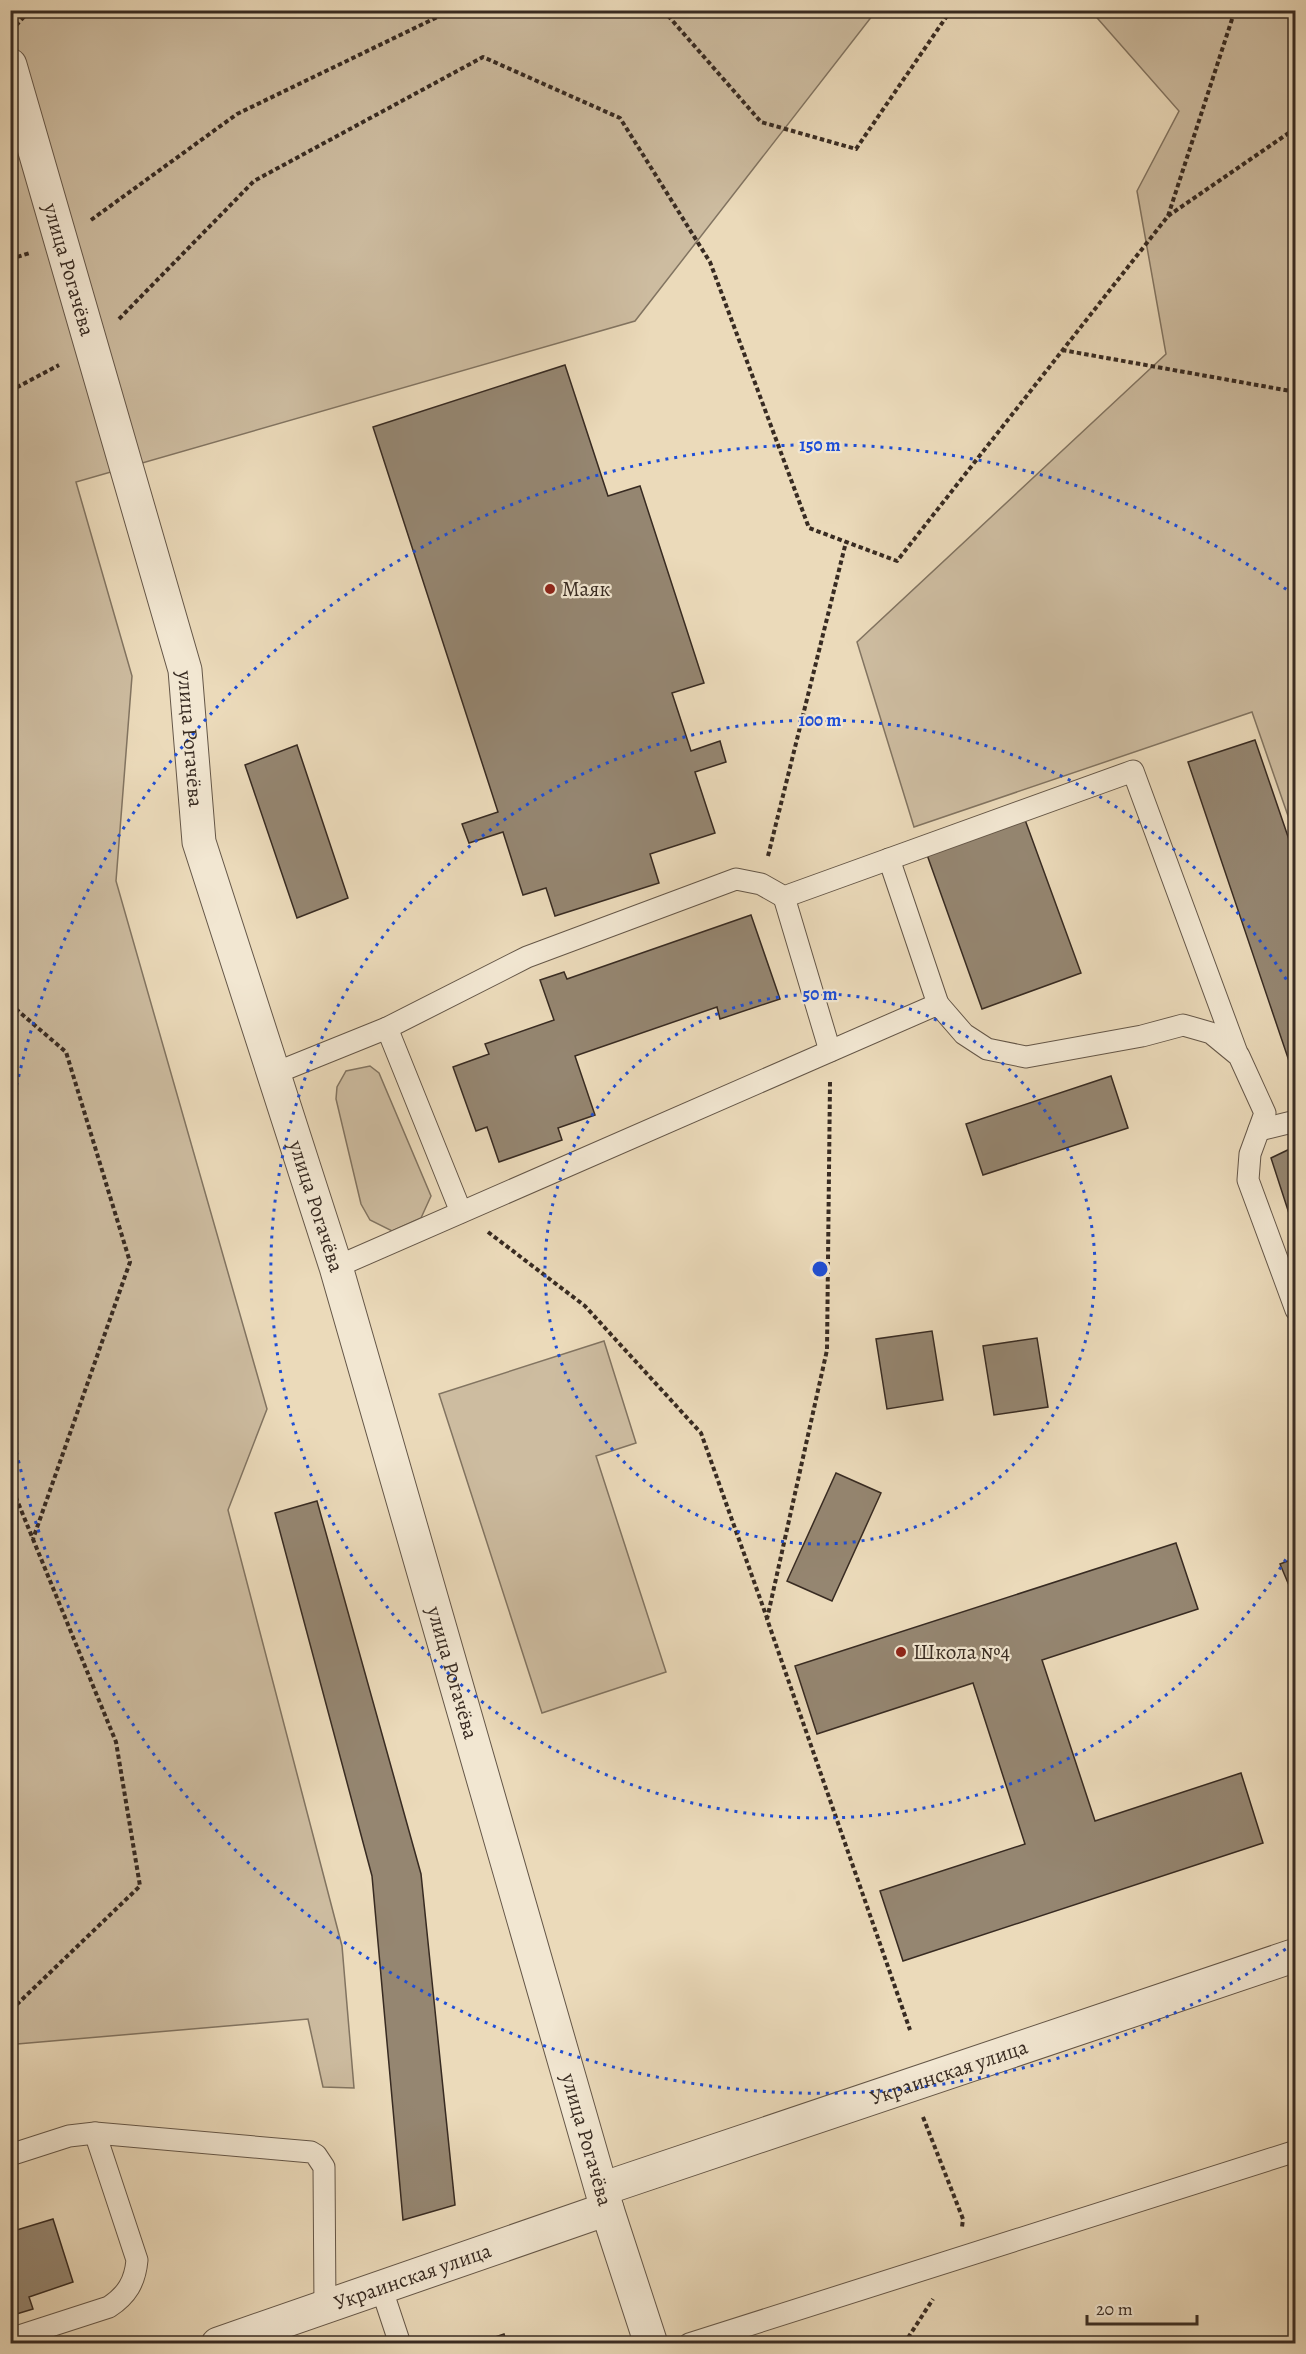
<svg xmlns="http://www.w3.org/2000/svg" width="1306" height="2354" font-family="Alegreya,serif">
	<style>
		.green { fill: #cdbca0; stroke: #827461; stroke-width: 1.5 }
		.building { fill: #958671; stroke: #382b22; stroke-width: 1.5 }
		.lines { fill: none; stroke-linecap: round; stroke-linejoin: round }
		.lane-casing { stroke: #655748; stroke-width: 23 }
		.street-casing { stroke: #655748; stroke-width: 35 }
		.path { stroke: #382b22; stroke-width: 4; stroke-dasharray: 4.5 3; stroke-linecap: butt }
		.lane { stroke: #f2e7d2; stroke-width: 21 }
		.street { stroke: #f2e7d2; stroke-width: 33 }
		.ring { fill: none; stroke: #1d4ed8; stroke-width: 3; stroke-dasharray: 3 6 }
		.poi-dot { fill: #8f2418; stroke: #f2e7d2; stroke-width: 2 }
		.labels { text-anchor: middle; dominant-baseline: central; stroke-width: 4.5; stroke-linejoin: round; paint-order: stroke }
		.street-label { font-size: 21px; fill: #382b22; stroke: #f2e7d2 }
		.poi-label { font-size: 21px; fill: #382b22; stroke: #f2e7d2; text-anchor: start }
		.centre { fill: #1d4ed8; stroke: #f2e7d2; stroke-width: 3 }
		.ring-label { font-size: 18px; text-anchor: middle; font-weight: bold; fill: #1d4ed8; stroke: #f2e7d2; stroke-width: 4.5; stroke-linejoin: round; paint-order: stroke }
	</style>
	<rect width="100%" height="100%" fill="#ebdaba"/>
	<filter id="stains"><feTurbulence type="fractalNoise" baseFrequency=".00333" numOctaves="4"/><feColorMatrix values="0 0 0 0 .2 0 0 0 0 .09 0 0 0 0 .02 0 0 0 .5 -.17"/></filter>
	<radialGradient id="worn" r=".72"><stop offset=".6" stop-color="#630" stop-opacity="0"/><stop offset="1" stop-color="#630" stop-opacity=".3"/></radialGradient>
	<g class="green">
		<path d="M10,11h866l-241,310 -559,161 56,194 -16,205 151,528 -39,101 114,436 12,142 -31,-1 -15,-68 -291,25 -6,3z"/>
		<path d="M1091,11h204v825l-43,-124 -338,115 -57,-185 309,-288 -29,-163 42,-80z"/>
		<path d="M370,1066l9,7 52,123 -10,22 -29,13 -22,-11 -9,-16 -25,-105 1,-12 9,-16z"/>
		<path d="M604,1341l32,102 -40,13 70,216 -124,41 -103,-319z"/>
	</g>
	<g class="building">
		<path d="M565,365l43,131 32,-10 64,197 -32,10 19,58 29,-10 6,21 -31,10 20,61 -65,21 9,29 -104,33 -9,-28 -23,7 -20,-63 -34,11 -7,-19 36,-12 -125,-385z"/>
		<path d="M1255,740l41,120v206l-5,1 -103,-305z"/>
		<path d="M297,745l51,153 -51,20 -52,-153z"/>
		<path d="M1024,817l57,156 -99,36 -56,-157z"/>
		<path d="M751,915l29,84 -60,20 -3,-12 -142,49 20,59 -37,13 4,12 -63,22 -12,-35 -11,4 -23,-64 36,-13 -4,-10 69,-24 -14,-40 24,-8 3,7z"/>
		<path d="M1111,1076l17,52 -145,47 -17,-51z"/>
		<path d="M1296,1146v89l-25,-77z"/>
		<path d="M932,1331l11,69 -56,9 -11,-70z"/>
		<path d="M1037,1338l11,69 -54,8 -11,-69z"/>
		<path d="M836,1473l45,20 -49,108 -45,-20z"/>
		<path d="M317,1501l104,373 34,331 -52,15 -31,-344 -97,-363z"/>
		<path d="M1176,1543l22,66 -156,51 53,161 146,-48 22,70 -360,118 -23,-70 145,-47 -52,-161 -156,51 -22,-68z"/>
		<path d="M1296,1558v44l-16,-38z"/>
		<path d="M53,2219l20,63 -44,15 4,12 -23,7v-84z"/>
		<path d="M504,2334l3,10h-32z"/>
	</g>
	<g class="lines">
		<defs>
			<g id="lane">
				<path d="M889,859l49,145"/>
				<path d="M784,897l46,154"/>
				<path d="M387,1028l74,184"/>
				<path d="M273,1074l114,-46 140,-71 209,-78 25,5 23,13 349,-126 104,282"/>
				<path d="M1259,1130l37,-9"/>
				<path d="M336,1267l602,-263 26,30 23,15 39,8 116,-21 41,-11 28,8 28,23 26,57 -15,41 -2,26 48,130"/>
				<path d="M10,2155l59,-19 26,-3 216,19 5,3 8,12 1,140"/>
				<path d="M381,2287l19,57"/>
				<path d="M10,2339l99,-32c18,-12 26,-25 28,-47l-42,-127"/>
				<path d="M689,2344l607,-193"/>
			</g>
			<g id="street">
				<path id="s1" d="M10,65l175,605 14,172 137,425 271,942 44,135"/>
				<path id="s2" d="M602,2189l694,-234"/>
				<path id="s3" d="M218,2344l389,-135"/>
			</g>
		</defs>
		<use href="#lane" class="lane-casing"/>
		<use href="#street" class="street-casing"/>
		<g class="path">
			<path d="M663,10l98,112 95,27 95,-139"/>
			<path d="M11,31l19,-21"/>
			<path d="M1168,216l128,-88"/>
			<path d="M91,220l146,-106 215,-104"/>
			<path d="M10,259l20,-6"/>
			<path d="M119,319l135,-138 229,-124 137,61 90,144 99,266 88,33 271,-345 67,-206"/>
			<path d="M1062,350l234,42"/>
			<path d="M10,391l49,-26"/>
			<path d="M768,856l78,-314"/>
			<path d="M10,1004l56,48 64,210 -97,277"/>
			<path d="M830,1082l-3,268 -60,269 143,411"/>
			<path d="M488,1232l97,74 116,127 66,185"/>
			<path d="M10,1483l106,259 24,144 -130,125"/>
			<path d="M923,2117l40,102 -1,8"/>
			<path d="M904,2344l29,-45"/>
		</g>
		<use href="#lane" class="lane"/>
		<use href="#street" class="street"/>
	</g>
	<g class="ring">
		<circle cx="820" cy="1269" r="275"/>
		<path d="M1295 1544A549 549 0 1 1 1295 994"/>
		<path d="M1293 1944A824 824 0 0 1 11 1426M11 1112A824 824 0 0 1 1293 594"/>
	</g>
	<g class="poi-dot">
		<circle cx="550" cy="589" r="6"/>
		<circle cx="901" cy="1652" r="6"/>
	</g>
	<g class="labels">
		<g class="street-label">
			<text stroke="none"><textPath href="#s1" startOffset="213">улица Рогачёва</textPath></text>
			<text stroke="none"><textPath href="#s1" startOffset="699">улица Рогачёва</textPath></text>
			<text stroke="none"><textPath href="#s1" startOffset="1185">улица Рогачёва</textPath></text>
			<text stroke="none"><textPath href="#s1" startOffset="1671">улица Рогачёва</textPath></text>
			<text stroke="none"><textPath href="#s2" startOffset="366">Украинская улица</textPath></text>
			<text stroke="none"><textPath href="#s1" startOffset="2157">улица Рогачёва</textPath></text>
			<text stroke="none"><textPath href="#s3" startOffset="206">Украинская улица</textPath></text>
		</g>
		<g class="poi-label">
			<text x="562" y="589">Маяк</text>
			<text x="913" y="1652">Школа №4</text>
		</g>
	</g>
	<circle cx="820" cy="1269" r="9" class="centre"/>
	<g class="ring-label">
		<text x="820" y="451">150 m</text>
		<text x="820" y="726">100 m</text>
		<text x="820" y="1000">50 m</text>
	</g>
	<rect width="1306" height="2354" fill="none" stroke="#ebdaba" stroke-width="36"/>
	<rect x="12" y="12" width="1282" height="2330" fill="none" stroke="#382b22" stroke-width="3"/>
	<rect x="18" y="18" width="1270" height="2318" fill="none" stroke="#382b22" stroke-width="1.5"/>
	<path d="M1087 2315v9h110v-9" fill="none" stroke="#382b22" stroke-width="3"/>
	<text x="1096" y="2315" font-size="18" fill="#382b22" stroke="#f2e7d2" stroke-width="4.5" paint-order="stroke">20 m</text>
	<rect width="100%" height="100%" filter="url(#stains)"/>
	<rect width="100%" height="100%" fill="url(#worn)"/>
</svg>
